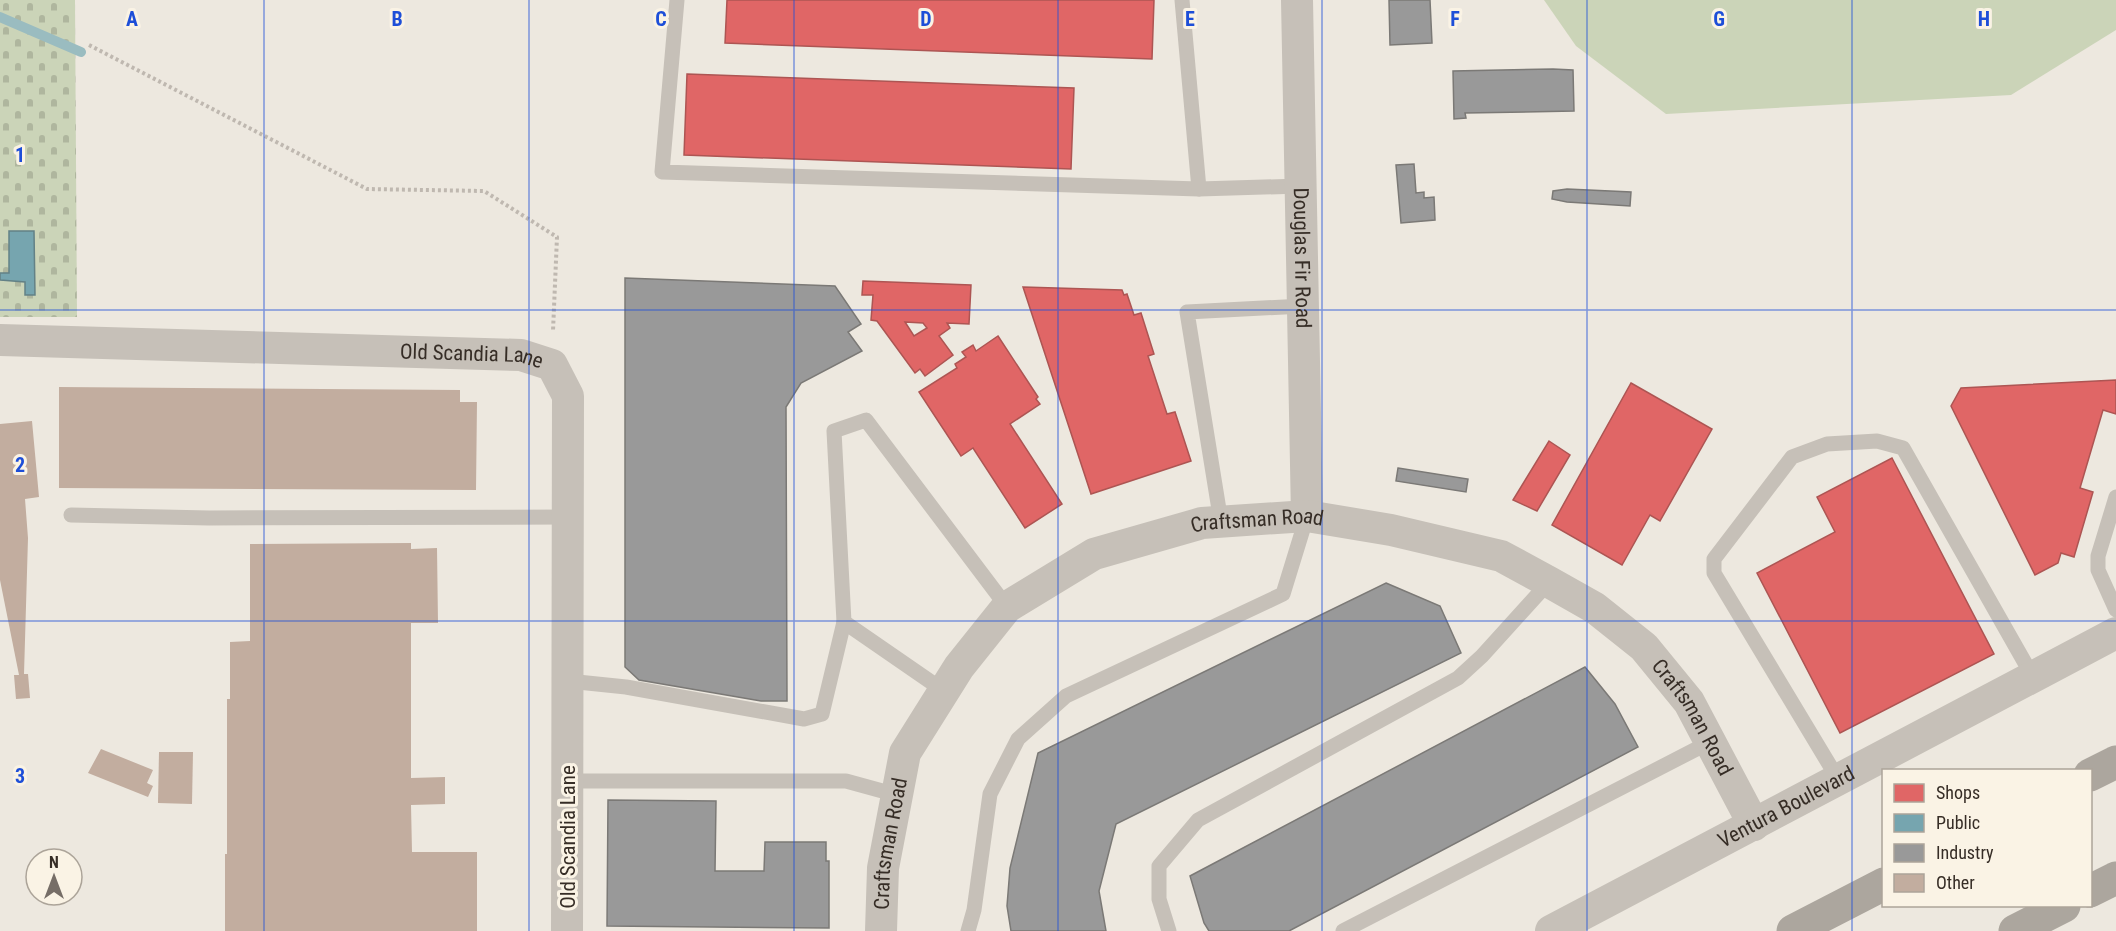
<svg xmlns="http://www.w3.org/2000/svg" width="2116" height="931" font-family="'Roboto Condensed',sans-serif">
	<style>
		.green { fill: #cbd4b8 }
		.cemetery { fill: url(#cemetery-stones) }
		.shops { fill: #e06666; stroke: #ad5553; stroke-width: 1.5; fill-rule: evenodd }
		.public { fill: #76a5af; stroke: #638186; stroke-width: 1.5 }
		.industry { fill: #999; stroke: #7b7976; stroke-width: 1.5 }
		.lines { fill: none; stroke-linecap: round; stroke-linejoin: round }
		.stream { stroke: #9abcc0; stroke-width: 10 }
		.building { fill: #c2ad9f }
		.path { stroke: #bfb8b0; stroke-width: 4; stroke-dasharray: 3 3; stroke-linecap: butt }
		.service { stroke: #c6c0b8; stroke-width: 15 }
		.minor { stroke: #c6c0b8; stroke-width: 32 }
		.motorway { stroke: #aca69e; stroke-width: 33 }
		.grid { fill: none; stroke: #1d4ed8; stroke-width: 1.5; stroke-opacity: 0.55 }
		.labels { text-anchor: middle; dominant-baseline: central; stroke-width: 6; stroke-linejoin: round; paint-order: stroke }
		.street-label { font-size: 21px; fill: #362d26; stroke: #faf3e5 }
		.grid-label { font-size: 20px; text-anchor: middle; font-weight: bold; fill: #1d4ed8; stroke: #faf3e5; stroke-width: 6; stroke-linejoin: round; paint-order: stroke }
	</style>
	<defs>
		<pattern id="cemetery-stones" width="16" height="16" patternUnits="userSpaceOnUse" patternTransform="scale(1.5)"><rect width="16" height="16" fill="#cbd4b8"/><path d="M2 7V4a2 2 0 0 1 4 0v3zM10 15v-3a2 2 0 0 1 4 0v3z" fill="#afb69e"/></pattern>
	</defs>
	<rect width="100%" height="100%" fill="#ede8df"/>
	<path class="green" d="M1544,0h572v30l-105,65 -345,19 -90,-68z"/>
	<path class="cemetery" d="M0,0h75l2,317h-77z"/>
	<g class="shops">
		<path d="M727,0h427l-2,59 -427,-16z"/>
		<path d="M687,74l387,14 -3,81 -387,-14z"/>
		<path d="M863,281l108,4 -2,39 -22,-1 3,5 -11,8 14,19 -28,21 -5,-7 -5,4 -38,-52 -6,-1 2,-25h-11zM905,322l18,1 4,5 -13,8z"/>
		<path d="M1023,287l99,3 2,5 3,-1 7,21 7,-2 13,41 -6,2 19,58 8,-2 16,49 -100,33z"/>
		<path d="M998,336l40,61 -2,2 4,5 -30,20 52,80 -37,24 -52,-80 -12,8 -42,-64 38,-24 -2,-4 11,-7 -4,-5 11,-7 3,6z"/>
		<path d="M2116,380v34l-13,-4 -23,78 13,4 -19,65 -13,-4 -3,10 -23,12 -84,-169 10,-18z"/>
		<path d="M1631,383l81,46 -52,92 -10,-6 -28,50 -70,-40z"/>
		<path d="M1549,441l21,14 -33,56 -24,-11z"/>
		<path d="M1892,458l102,196 -154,79 -83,-160 78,-41 -18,-35z"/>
	</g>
	<path class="public" d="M9,231h25l1,64h-10v-13l-25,-2v-7h9z"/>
	<g class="industry">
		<path d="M1389,0h41l2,43 -42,2z"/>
		<path d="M1553,69l20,1 1,41 -109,2 1,5 -12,1 -1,-48z"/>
		<path d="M1414,164l2,29 8,-1v6l10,-1 1,23 -34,3 -5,-58z"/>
		<path d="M1567,189l64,3 -1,14 -63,-4 -15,-3 1,-8z"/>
		<path d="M625,278l210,8 26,38 -13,8 14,19 -61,32 -15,24 1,294h-26l-122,-21 -14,-13z"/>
		<path d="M1398,468l70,11 -2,13 -70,-11z"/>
		<path d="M1386,583l54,23 21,47 -345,171 -17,67 7,40h-95l-4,-25 3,-38 28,-115z"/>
		<path d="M1585,667l30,37 23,43 -349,184h-80l-5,-8 -14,-47z"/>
		<path d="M608,800l108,1 -1,70h49l1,-29h61v19h3v67l-222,-2z"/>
	</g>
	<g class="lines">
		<path class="stream" d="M0,17l81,35"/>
	</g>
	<g class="building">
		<path d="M59,387l401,3v12h17l-1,88 -417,-2z"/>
		<path d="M32,421l7,76 -14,2 3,39 -4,136h4l2,24 -14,1 -2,-24h5l-19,-95v-156z"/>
		<path d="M411,543v6l26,-1 1,75h-27v155l34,-1v27l-34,1 1,47h65v79h-252v-77h2v-155h3v-57l20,-1v-97z"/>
		<path d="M101,749l52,21 -6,13 6,3 -5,11 -60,-24z"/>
		<path d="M159,752h34l-1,52 -34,-1z"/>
	</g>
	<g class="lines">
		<path class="path" d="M89,45l278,144 117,2 73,46 -4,94"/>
		<g class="service">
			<path d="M677,0l-15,172 537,17 101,-3"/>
			<path d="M1182,0l17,189"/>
			<path d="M2116,497l-18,59v14l18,40"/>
			<path d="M71,515l138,3 359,-1"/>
			<path d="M1221,522l-34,-210 116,-6"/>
			<path d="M568,681l58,6 178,32 18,-5 22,-92"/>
			<path d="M944,691l-100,-69 -10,-191 32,-11 141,187"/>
			<path d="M1838,779l-124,-206v-14l78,-102 35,-13 50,-3 26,7 130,229"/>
			<path d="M568,781h278l51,14"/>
			<path d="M968,931l6,-21 16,-116 28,-55 48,-43 217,-102 24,-78"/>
			<path d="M1169,931l-10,-32v-33l39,-46 260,-142 24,-22 67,-74"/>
			<path d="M1343,931l367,-189"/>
		</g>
		<g class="minor">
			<path id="s1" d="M1297,0l10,516"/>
			<path id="s2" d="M0,340l521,15 31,10 16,31 -1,535"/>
			<path id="s3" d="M881,931l2,-63 22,-115 54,-86 48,-60 87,-53 108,-31 105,-7 84,14 110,26 48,26 46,26 49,39 45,55 65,123"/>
			<path id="s4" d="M1551,931l565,-298"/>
		</g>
		<g class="motorway">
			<path d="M2090,775l26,-13"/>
			<path d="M2090,891l26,-13"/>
			<path d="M1793,931l91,-47"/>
			<path d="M2015,931l49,-25"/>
		</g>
	</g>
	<path class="grid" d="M264,0v931M529,0v931M794,0v931M1058,0v931M1322,0v931M1587,0v931M1852,0v931M0,310h2116M0,621h2116"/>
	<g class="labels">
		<g class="street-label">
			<text stroke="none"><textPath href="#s1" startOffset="258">Douglas Fir Road</textPath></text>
			<text stroke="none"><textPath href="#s2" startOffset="472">Old Scandia Lane</textPath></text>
			<text stroke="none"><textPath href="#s3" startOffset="628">Craftsman Road</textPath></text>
			<text stroke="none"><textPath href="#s3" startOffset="1132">Craftsman Road</textPath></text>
			<text stroke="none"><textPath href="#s4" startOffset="266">Ventura Boulevard</textPath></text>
			<text transform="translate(568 837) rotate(-90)">Old Scandia Lane</text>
			<text stroke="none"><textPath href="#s3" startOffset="88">Craftsman Road</textPath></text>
		</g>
	</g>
	<g class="grid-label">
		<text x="132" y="26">A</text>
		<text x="397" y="26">B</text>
		<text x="661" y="26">C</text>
		<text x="926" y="26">D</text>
		<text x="1190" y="26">E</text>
		<text x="1455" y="26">F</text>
		<text x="1719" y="26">G</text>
		<text x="1984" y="26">H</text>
		<text x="20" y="162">1</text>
		<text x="20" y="472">2</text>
		<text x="20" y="783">3</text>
	</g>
	<rect x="1882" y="769" width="210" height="138" fill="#faf3e5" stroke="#aca499" stroke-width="1.5"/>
	<rect x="1894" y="784" width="30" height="18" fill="#e06666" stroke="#aca499" stroke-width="1.5"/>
	<text x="1936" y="799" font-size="18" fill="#362d26">Shops</text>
	<rect x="1894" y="814" width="30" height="18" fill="#76a5af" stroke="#aca499" stroke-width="1.5"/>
	<text x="1936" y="829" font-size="18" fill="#362d26">Public</text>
	<rect x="1894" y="844" width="30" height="18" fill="#999999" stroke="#aca499" stroke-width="1.5"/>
	<text x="1936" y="859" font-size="18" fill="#362d26">Industry</text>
	<rect x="1894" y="874" width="30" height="18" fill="#c2ad9f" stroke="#aca499" stroke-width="1.5"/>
	<text x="1936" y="889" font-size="18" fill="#362d26">Other</text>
	<g transform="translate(54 877)"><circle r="28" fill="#faf3e5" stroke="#aca499" stroke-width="1.5"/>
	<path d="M0-4.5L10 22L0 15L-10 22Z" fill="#766e67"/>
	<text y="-9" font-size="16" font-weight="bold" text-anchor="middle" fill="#362d26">N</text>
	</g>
</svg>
